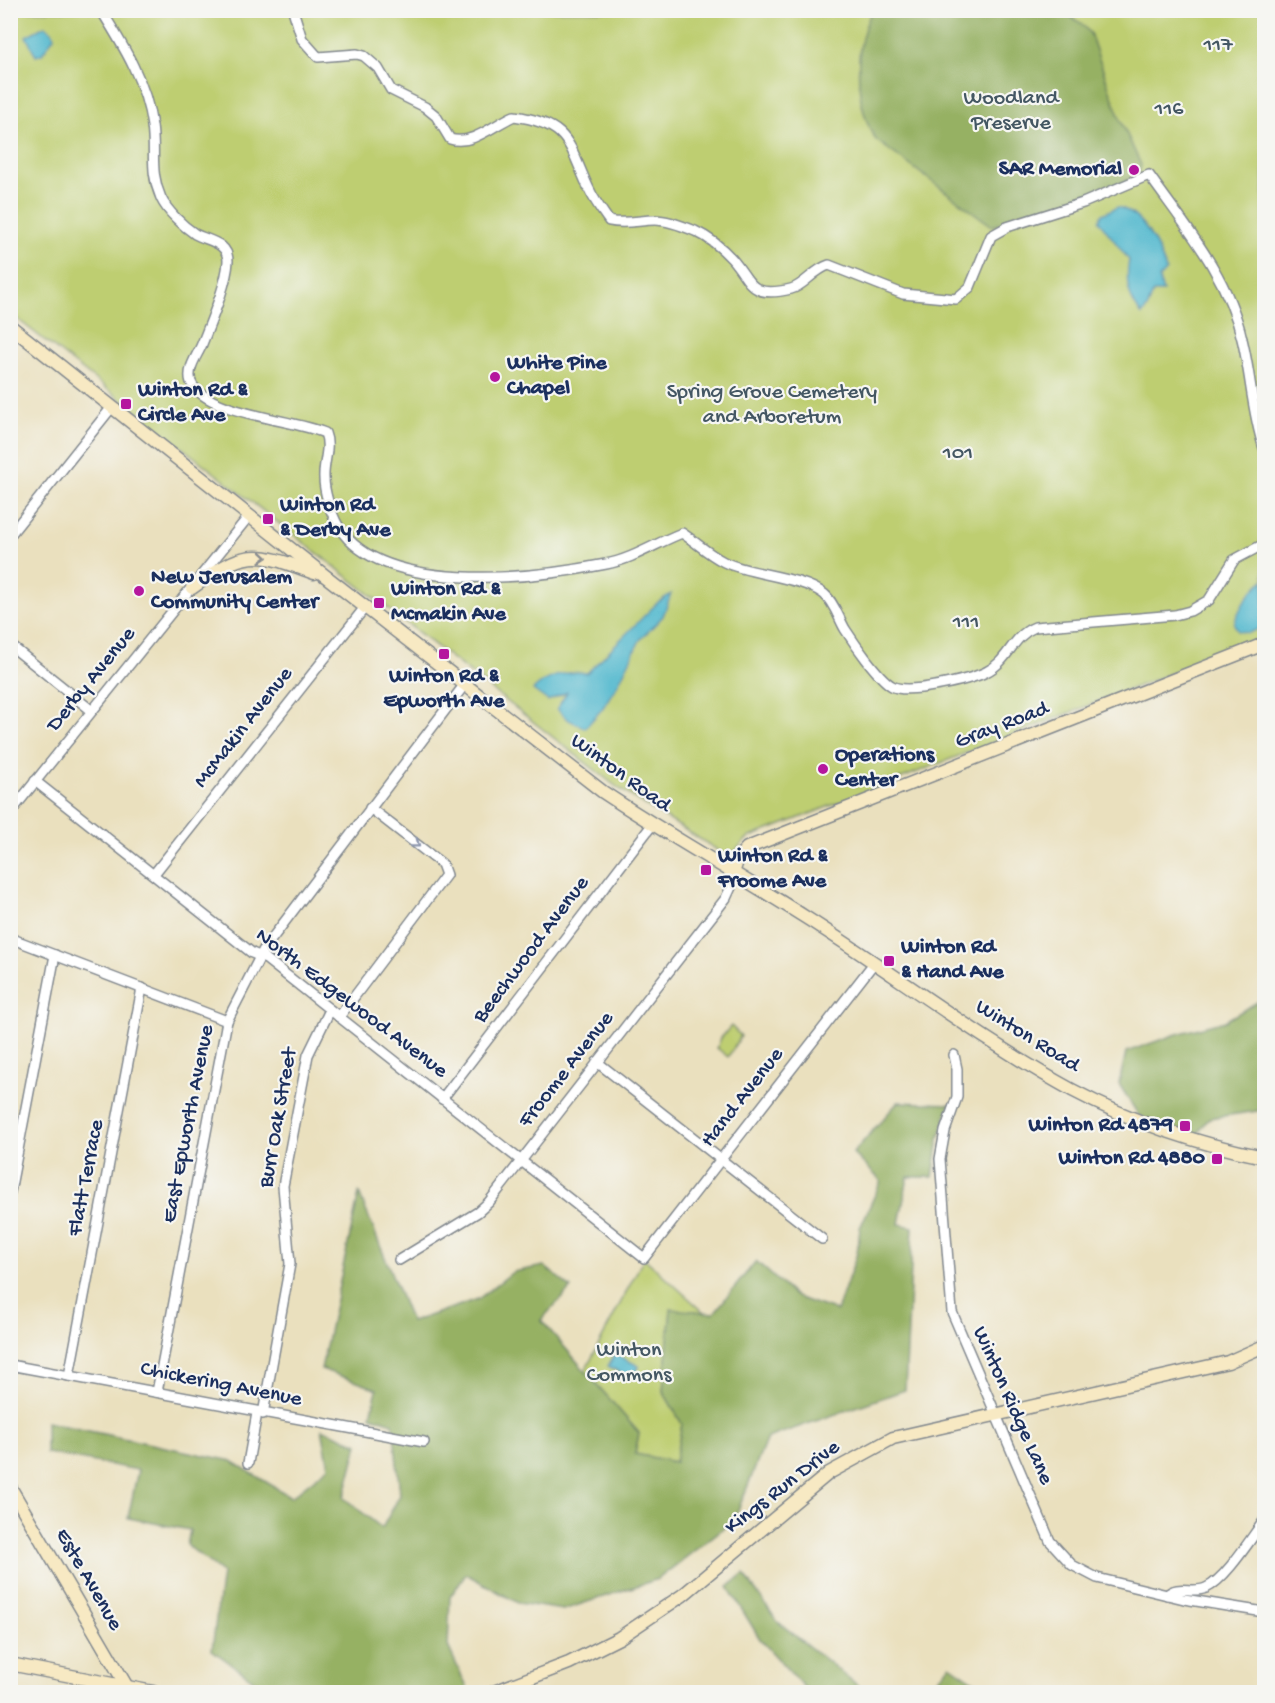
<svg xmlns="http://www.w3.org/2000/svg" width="1275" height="1703" font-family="'Gochi Hand',sans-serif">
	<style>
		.green { fill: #bece71; stroke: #6c7e68; stroke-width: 1.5 }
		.forest { fill: #96b163; stroke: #587060; stroke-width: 1.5 }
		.water { fill: #4fb7cd; stroke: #357396; stroke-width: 1.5 }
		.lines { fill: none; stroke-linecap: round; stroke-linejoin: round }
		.street-casing { stroke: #82888e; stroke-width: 12 }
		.secondary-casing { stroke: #82888e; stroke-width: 15 }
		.street { stroke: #fff; stroke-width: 9 }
		.secondary { stroke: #f7e9c3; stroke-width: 12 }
		.oneway { stroke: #898c90 }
		.oneway2 { stroke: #8d97ae }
		.poi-dot { fill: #b5179e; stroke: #f6f6f2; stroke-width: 2 }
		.labels { text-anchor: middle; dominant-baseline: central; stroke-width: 4.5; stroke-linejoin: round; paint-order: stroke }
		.park-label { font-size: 22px; fill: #445763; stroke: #f6f6f2 }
		.poi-label { font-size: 22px; font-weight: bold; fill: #1b2f5e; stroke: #f6f6f2; text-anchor: start }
		.street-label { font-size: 22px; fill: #1b2f5e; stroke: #f6f6f2 }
	</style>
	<rect width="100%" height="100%" fill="#f6f6f2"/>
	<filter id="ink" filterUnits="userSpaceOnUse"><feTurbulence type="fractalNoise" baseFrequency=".0167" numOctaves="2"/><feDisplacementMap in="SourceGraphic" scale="12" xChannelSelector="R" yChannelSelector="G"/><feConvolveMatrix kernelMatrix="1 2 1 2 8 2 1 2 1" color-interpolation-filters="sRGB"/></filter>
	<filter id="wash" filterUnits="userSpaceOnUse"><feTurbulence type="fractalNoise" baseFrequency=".008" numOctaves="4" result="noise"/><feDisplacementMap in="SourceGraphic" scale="24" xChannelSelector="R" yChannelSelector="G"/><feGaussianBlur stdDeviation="1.35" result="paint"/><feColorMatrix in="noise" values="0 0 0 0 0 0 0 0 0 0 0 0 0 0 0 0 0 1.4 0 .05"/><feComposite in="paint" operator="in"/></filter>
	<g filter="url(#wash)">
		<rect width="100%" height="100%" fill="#eae0be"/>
		<g class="green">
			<path d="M10,11h1254v626l-516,201 -16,16 -10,-1 -104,-65 -607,-474z"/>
			<path d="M731,1026l10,10 -13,21 -11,-9 4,-10z"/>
			<path d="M644,1258l60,54 -33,-2 -8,81 19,33 -7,38 -40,-8 4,-21 -54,-62z"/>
		</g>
		<g class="forest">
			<path d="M872,11h188l21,12 9,10 30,86 21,46 -2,10 -80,33 -67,18 -116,-86c-22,-36 -23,-93 -4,-129z"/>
			<path d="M1264,998v112l-55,8 -16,22 -51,-19 -23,-37 7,-32 51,-18 48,-13z"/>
			<path d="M898,1102l52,2 -11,35 -6,38h-25l-9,47 14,3 -8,163 -138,48 -33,82 -76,59 -95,31 -45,-7 -52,-29 -16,23 -2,49 21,46h-199l-58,-42 10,-77 -35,-28 3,-15 -62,-12 10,-48 -92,-17v-31l186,39 59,36 38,-30 -7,-38 36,15 -14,54 38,30 18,-33 -7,-72 -22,-7 6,-27 -56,-20 38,-176 52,129 67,-23 35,-27 31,-6 27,22 -30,32 98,113 -4,21 40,8 7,-38 -19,-33 8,-82 43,4 42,-52 40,36 41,14 20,-58 3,-25 21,-47 -28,-28z"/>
			<path d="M744,1574l33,47 89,71h-58l-48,-53 -32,-52z"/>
			<path d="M950,1665l40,27h-63z"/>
		</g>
		<g class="water">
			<path d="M45,26l7,5 2,6 -12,17 -6,2 -10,-20z"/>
			<path d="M1117,207c25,5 42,40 49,63l-7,8 4,14h-10l-5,15 -6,8c-14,-17 -17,-33 -13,-55l-30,-39 3,-7z"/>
			<path d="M1264,580v47l-16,6 -10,-2 -4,-7c6,-18 15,-32 30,-44z"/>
			<path d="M671,594l-8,22 -23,24 -22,44 -16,25 -17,19 -18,-9 -10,-10 10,-17 -19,9 -15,-11c14,-14 35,-20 54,-17l71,-71z"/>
			<path d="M615,1354l24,12 -7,13 -24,-13z"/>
		</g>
	</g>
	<g filter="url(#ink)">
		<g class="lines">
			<defs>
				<g id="street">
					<path d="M101,10c23,37 45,72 51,116 4,28 -3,44 9,72 6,13 22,28 34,36 13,7 33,8 33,27 -1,23 -17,60 -26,83 -3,8 -9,16 -11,24 -2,7 -2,12 2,18 23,29 99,33 132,47 6,15 -2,29 -1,45 0,13 6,32 12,44 40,76 200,56 270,42 27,-5 50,-21 76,-31 14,9 26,21 42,29 27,13 76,14 100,32 10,8 15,25 21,35 9,14 33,49 47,57 15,9 77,-6 94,-14 23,-11 26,-36 49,-45l140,-12 15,-4 19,-11 25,-40 30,-16"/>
					<path d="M293,10l9,29 16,18 39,-3 7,2 14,12 13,22 34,17 11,9 14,23c22,7 45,-15 64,-23 57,8 54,28 75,73 5,11 13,22 20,32 16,4 30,-1 46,-1 13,0 28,6 40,11 13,6 27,17 37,28 20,23 17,40 59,30 13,-3 22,-19 38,-24l74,29 53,5 14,-12 21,-51 16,-9 76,-24 66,-28c37,52 79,101 93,164 9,36 10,74 22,109"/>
					<path d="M10,535l102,-128"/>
					<path d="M10,645l81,65"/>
					<path d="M35,781l217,172 14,6 378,299 230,-295"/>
					<path d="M10,813l239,-297"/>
					<path d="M154,874l212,-268"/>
					<path d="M10,938l217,83"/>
					<path d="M339,1017l107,-142 -4,-11 -72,-56"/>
					<path d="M954,1055l3,14v28l-12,34 -5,28 12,153 98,229 22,24 25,13 87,21 80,13"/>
					<path d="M597,1062l225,177"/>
					<path d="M442,1099l210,-274"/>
					<path d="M10,1192l45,-237"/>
					<path d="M399,1260l79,-48 11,-10 237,-304 6,-13 1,-12"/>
					<path d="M10,1365l414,77"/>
					<path d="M69,1376l73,-388"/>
					<path d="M157,1392l70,-371 37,-72 201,-265"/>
					<path d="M263,1414l27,-150 -7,-78 25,-131 22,-45"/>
					<path d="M248,1463l9,-50"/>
					<path d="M1167,1595c11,-11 25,-1 39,-7 20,-9 45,-50 58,-67"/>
				</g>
				<g id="secondary">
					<path d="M10,326l305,242 288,224c66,44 135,82 202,125 89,56 174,122 267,173 60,32 126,54 192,67"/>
					<path d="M192,588c53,-39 62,-38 122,-15"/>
					<path d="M733,873l5,-15 9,-10 517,-204"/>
					<path d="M10,1487l120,205"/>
					<path d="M10,1664l143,28"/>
					<path d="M494,1692l75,-29 50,-25 64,-43 146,-122 64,-35 335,-76 36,-16"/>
				</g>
			</defs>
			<use href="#street" class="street-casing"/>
			<use href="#secondary" class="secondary-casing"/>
			<use href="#street" class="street"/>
			<use href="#secondary" class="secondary"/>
		</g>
		<defs><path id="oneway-chevron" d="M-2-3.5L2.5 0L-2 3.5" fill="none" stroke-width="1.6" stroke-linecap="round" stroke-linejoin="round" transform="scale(1.5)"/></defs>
		<use class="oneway" href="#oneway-chevron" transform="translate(263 557) rotate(5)"/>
		<use class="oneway2" href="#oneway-chevron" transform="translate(416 844) rotate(37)"/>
	</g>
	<g class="poi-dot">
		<circle cx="1134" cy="170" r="6"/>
		<circle cx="495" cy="377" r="6"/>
		<rect x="120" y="398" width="12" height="12" rx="3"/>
		<rect x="262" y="513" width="12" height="12" rx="3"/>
		<circle cx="139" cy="591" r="6"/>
		<rect x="373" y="597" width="12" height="12" rx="3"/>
		<rect x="438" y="648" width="12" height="12" rx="3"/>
		<circle cx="823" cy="769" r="6"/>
		<rect x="700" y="864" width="12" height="12" rx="3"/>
		<rect x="883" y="955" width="12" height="12" rx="3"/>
		<rect x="1179" y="1120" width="12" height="12" rx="3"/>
		<rect x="1211" y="1153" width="12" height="12" rx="3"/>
	</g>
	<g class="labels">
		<g class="park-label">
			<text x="1218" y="46">117</text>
			<text x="1011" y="99">Woodland<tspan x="1011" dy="25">Preserve</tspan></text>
			<text x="1169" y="110">116</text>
			<text x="772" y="393">Spring Grove Cemetery<tspan x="772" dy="25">and Arboretum</tspan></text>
			<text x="958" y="454">101</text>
			<text x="966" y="623">111</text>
			<text x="629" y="1351">Winton<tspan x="629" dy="25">Commons</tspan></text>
		</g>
		<g class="poi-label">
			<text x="1122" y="170" text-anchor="end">SAR Memorial</text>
			<text x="507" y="364">White Pine<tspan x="507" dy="25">Chapel</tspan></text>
			<text x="138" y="391">Winton Rd &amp;<tspan x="138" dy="25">Circle Ave</tspan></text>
			<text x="280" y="506">Winton Rd<tspan x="280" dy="25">&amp; Derby Ave</tspan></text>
			<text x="151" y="578">New Jerusalem<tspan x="151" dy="25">Community Center</tspan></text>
			<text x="391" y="590">Winton Rd &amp;<tspan x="391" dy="25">Mcmakin Ave</tspan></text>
			<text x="444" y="677" text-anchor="middle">Winton Rd &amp;<tspan x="444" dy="25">Epworth Ave</tspan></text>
			<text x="835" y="756">Operations<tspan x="835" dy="25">Center</tspan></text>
			<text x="718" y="857">Winton Rd &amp;<tspan x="718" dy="25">Froome Ave</tspan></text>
			<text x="901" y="948">Winton Rd<tspan x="901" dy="25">&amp; Hand Ave</tspan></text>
			<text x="1173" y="1126" text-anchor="end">Winton Rd 4879</text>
			<text x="1205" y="1159" text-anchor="end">Winton Rd 4880</text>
		</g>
		<g class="street-label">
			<text transform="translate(92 680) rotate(-51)">Derby Avenue</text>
			<text transform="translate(1002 726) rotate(-21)">Gray Road</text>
			<text transform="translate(244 728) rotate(-52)">McMakin Avenue</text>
			<text transform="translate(620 774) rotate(36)">Winton Road</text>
			<text transform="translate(532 950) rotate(-53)">Beechwood Avenue</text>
			<text transform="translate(351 1004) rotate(37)">North Edgewood Avenue</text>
			<text transform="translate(1027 1037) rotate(32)">Winton Road</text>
			<text transform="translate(567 1070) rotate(-52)">Froome Avenue</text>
			<text transform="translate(743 1098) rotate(-52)">Hand Avenue</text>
			<text transform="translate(279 1118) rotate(-80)">Burr Oak Street</text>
			<text transform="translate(189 1124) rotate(-79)">East Epworth Avenue</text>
			<text transform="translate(87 1178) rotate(-79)">Flatt Terrace</text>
			<text transform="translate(221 1385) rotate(11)">Chickering Avenue</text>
			<text transform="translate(1012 1406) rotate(66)">Winton Ridge Lane</text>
			<text transform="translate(783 1488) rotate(-38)">Kings Run Drive</text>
			<text transform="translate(88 1580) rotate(60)">Este Avenue</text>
		</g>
	</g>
	<rect width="1275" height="1703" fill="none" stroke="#f6f6f2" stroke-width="36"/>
</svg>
